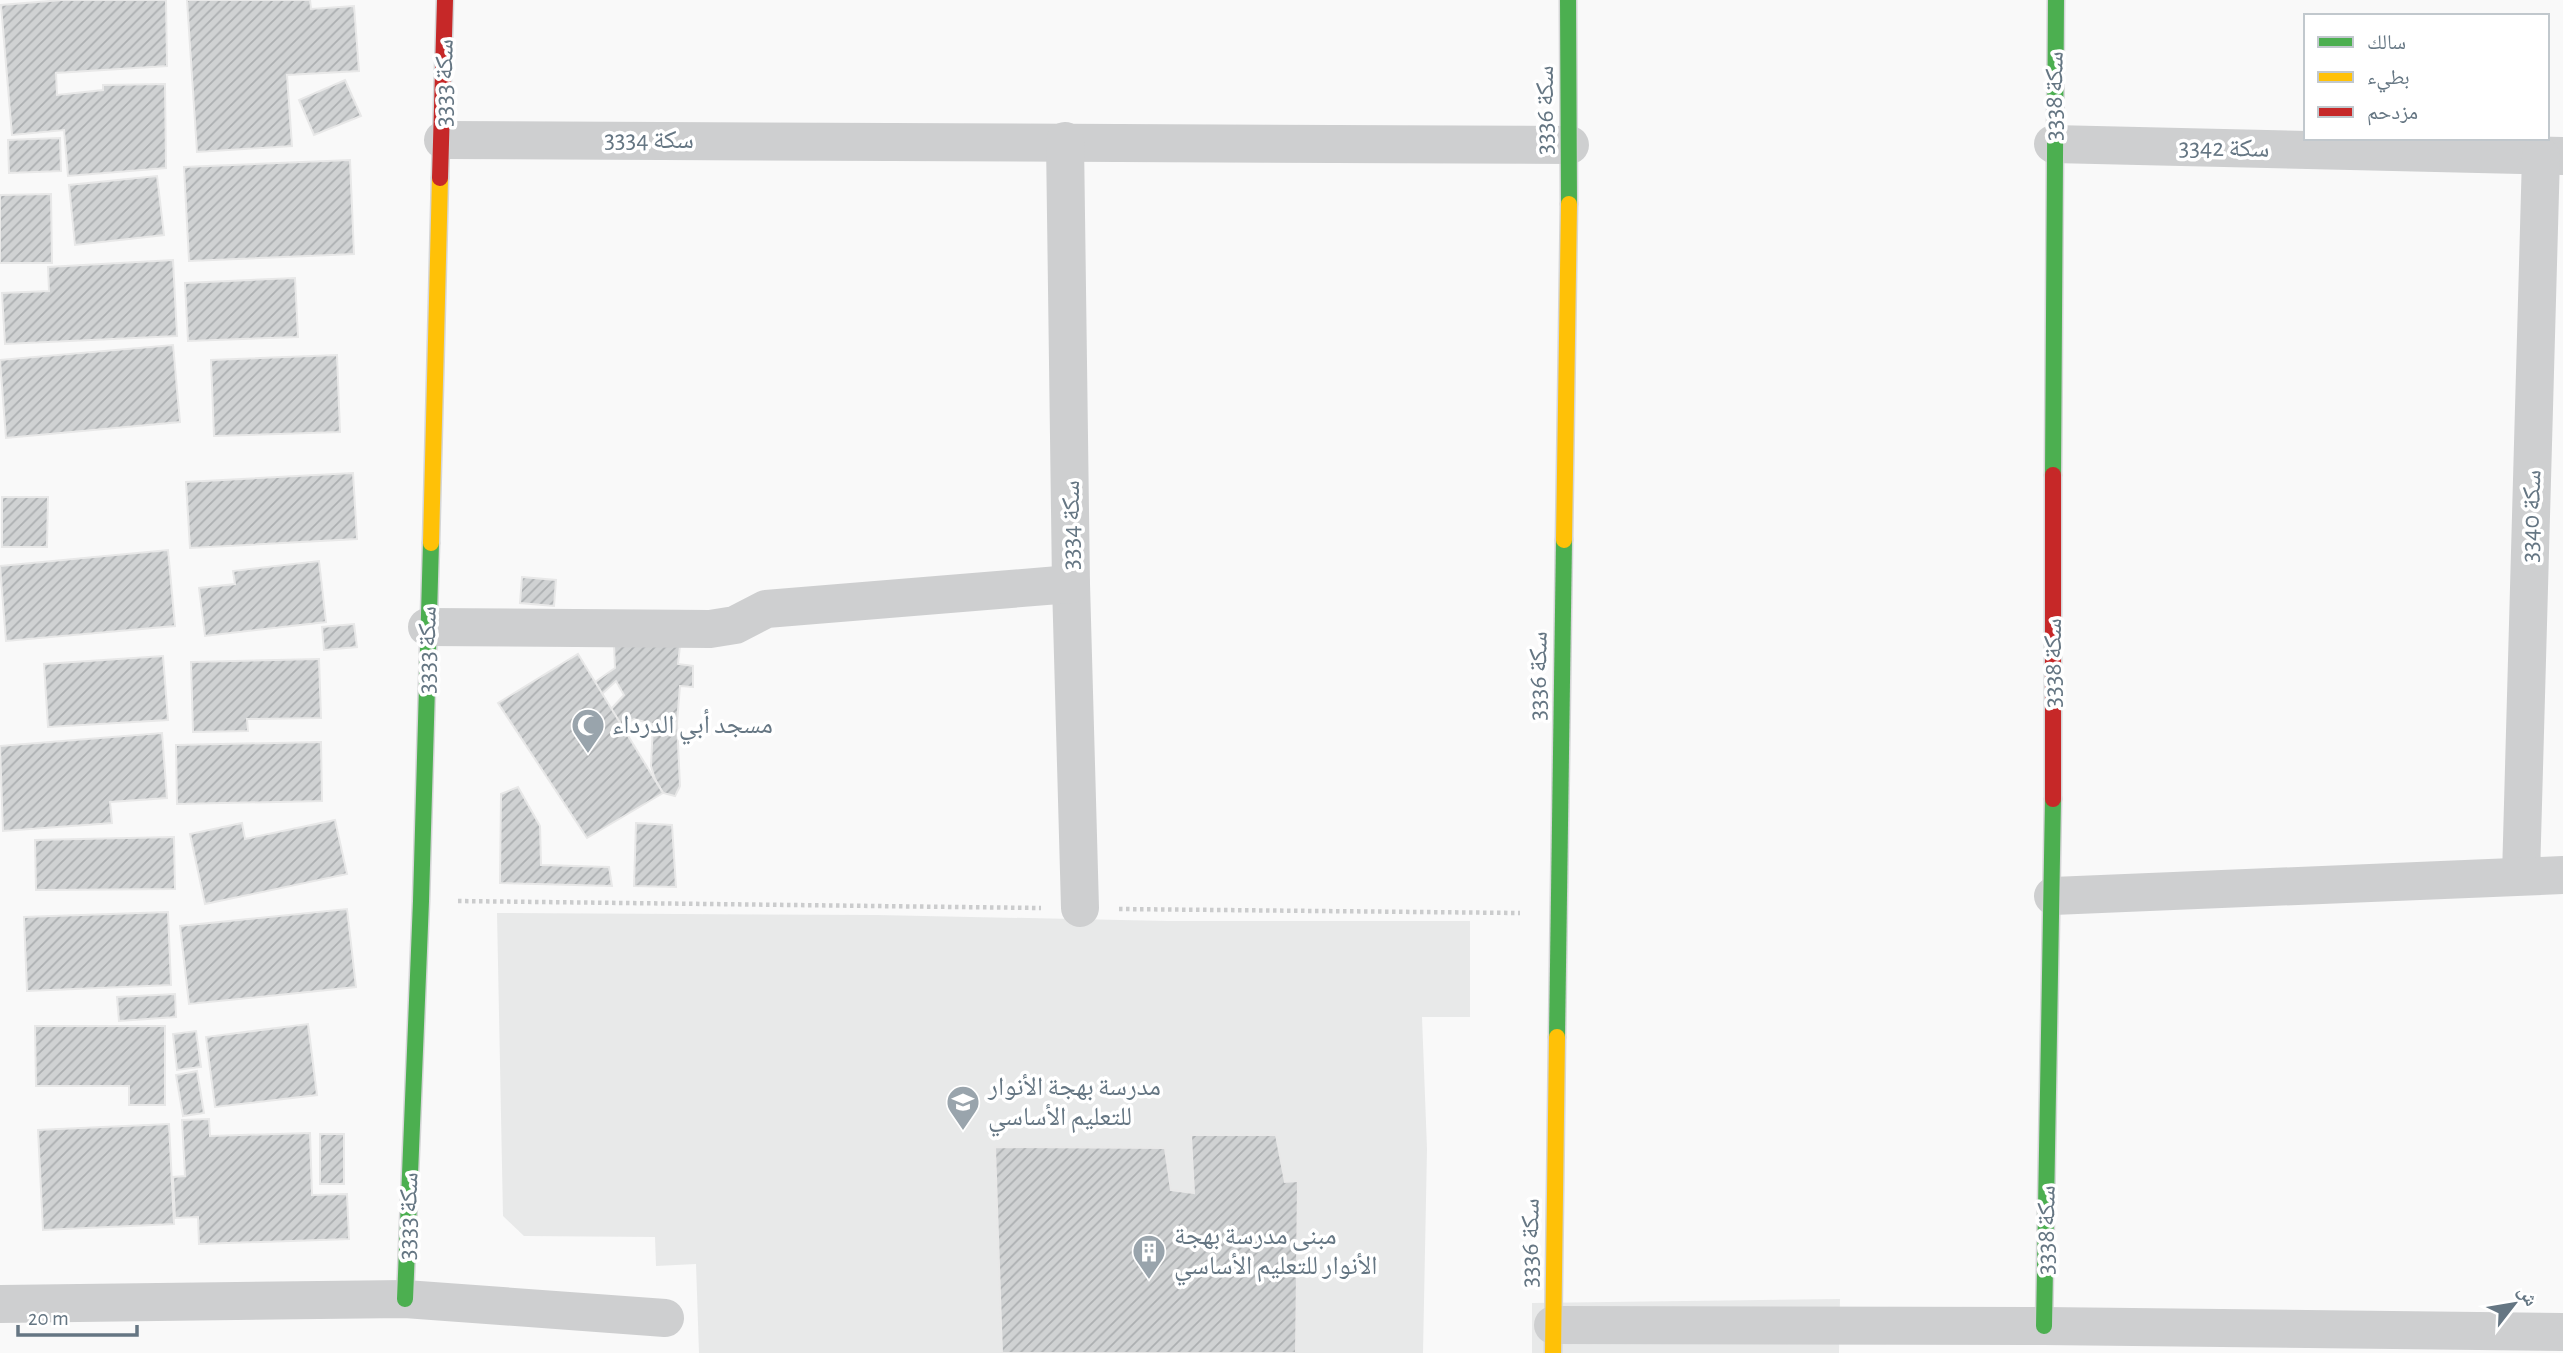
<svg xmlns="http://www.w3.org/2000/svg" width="2563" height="1353" font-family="'Alegreya Sans','Noto Naskh Arabic',sans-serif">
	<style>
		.built { fill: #e8e9e9 }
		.building { fill: url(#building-hatch); stroke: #e8e8e8; stroke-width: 2 }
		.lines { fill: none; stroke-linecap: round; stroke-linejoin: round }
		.fast-casing { stroke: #d5d6d7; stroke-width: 19 }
		.slow-casing { stroke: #d5d6d7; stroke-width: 19 }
		.jam-casing { stroke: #d5d6d7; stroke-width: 19 }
		.path { stroke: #cbcccd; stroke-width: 4.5; stroke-dasharray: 3.5 3.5; stroke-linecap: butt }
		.street { stroke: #cecfd0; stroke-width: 38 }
		.fast { stroke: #4caf50; stroke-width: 16 }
		.slow { stroke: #ffc107; stroke-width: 16 }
		.jam { stroke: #c62828; stroke-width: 16 }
		.labels { text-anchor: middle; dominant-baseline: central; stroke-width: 7; stroke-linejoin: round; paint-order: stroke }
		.street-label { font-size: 26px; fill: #657683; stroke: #fff }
		.poi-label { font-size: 26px; fill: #657683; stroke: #fff; text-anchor: start }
	</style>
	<defs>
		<pattern id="building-hatch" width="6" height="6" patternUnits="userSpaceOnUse" patternTransform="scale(1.75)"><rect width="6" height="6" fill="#d0d2d3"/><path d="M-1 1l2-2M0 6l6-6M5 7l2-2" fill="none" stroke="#acafb1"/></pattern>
	</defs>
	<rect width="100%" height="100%" fill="#f9f9f9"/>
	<g class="built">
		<path d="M497,913l380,2 291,6h302v96h-48l5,132 -4,204h-724l-3,-89 -40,2 -1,-29 -131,-1 -21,-20z"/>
		<path d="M1840,1299l-1,54h-307v-50z"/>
	</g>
	<g class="building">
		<path d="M62,0h104l1,66 -111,7 1,22 46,-5v-5l62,-1 1,84 -98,8 -4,-46 -52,5 -11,-130z"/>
		<path d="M187,0h123l1,9 43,-3 5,65 -72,4 5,71 -95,6z"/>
		<path d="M345,80l16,36 -47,19 -15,-35z"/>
		<path d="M60,138l1,33 -52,2 -1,-33z"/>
		<path d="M350,160l4,94 -165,7 -5,-94z"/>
		<path d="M157,176l7,59 -89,10 -6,-60z"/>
		<path d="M51,194l1,69h-52v-68z"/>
		<path d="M173,260l4,76 -172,8 -3,-51 47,-2 -1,-24z"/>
		<path d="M295,278l3,59 -110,4 -3,-58z"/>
		<path d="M173,345l7,77 -174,16 -6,-78z"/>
		<path d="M337,355l3,77 -126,4 -3,-76z"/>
		<path d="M353,473l4,66 -167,9 -4,-66z"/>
		<path d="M2,497h46l-1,50h-45z"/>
		<path d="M168,550l7,76 -169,15 -6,-75z"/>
		<path d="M319,561l7,61 -121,14 -6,-48 36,-4 -2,-13z"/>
		<path d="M522,577l34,3 -2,26 -34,-3z"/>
		<path d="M354,624l3,23 -33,3 -2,-23z"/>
		<path d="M614,645l66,1 -2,18 15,2v21l-13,-1 -3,37 3,63 -5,10 -12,-3 -8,-14 -4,-13 2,-42 -19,-5 -12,7 -11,-17 13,-14 -8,-14 -14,13 -7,-12 20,-14z"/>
		<path d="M578,654l85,139 -76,45 -89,-135z"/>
		<path d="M163,656l5,64 -120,7 -4,-63z"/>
		<path d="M319,659l2,59 -74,1 1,12 -55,1 -2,-70z"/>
		<path d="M162,733l5,65 -57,4 2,21 -109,8 -3,-85z"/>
		<path d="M321,742l1,59 -145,3 -1,-59z"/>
		<path d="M518,787l22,39 1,39 68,2 3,19 -112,-3 1,-89z"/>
		<path d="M335,820l12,54 -142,30 -15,-70 52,-11 3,16z"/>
		<path d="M636,823l36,2 4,62 -42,-1z"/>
		<path d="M174,837l1,52 -139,1 -1,-50z"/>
		<path d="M347,909l9,78 -167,17 -9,-78z"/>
		<path d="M168,912l3,73 -144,6 -3,-74z"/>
		<path d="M175,994l1,23 -57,4 -2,-24z"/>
		<path d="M308,1024l9,71 -102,12 -9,-70z"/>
		<path d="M35,1026h130v79h-36v-19h-93z"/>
		<path d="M196,1031l5,36 -24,3 -4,-36z"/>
		<path d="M197,1071l7,42 -21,3 -7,-41z"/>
		<path d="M209,1119l1,17 100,-3 2,62 35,-1 2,45 -150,5 -1,-27 -23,1 -2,-41 12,-1 -3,-56z"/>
		<path d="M169,1124l5,100 -131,6 -5,-100z"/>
		<rect x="320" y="1134" width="24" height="50"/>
		<path d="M1191,1135h85l9,47 13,-1 -2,172h-294l-7,-206 170,1 6,42 23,3z"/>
	</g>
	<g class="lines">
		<defs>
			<g id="fast">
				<path d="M1568,0l1,204"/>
				<path d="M2053,475l3,-475"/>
				<path d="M1557,1037l7,-497"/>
				<path d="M405,1299l16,-398 10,-358"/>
				<path d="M2044,1326l9,-527"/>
			</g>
			<g id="slow">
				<path d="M1564,540l5,-336"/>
				<path d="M431,543l9,-365"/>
				<path d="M1553,1353l4,-316"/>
			</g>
			<g id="jam">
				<path d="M440,178l5,-178"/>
				<path d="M2053,475v324"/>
			</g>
		</defs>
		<use href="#fast" class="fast-casing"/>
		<use href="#slow" class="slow-casing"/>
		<use href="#jam" class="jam-casing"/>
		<g class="path">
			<path d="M458,901l583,7"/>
			<path d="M1119,909l401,4"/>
		</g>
		<g class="street">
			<path d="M443,140l1127,5"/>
			<path d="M1065,141l6,443 9,324"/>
			<path d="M2053,144l510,12"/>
			<path d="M427,627l283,2 25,-4 31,-16 305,-25"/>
			<path d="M2521,876l20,-720"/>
			<path d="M2053,896l510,-21"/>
			<path d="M0,1304l405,-5 260,19"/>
			<path d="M1553,1325l491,1 519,6"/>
		</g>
		<use href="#fast" class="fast"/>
		<use href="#slow" class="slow"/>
		<use href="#jam" class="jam"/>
	</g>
	<defs>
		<symbol id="mosque-pin" viewBox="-11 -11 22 30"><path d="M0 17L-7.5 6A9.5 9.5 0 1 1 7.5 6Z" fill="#99a4ac" stroke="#fff"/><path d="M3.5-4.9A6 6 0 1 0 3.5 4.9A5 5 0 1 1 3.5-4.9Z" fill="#fff"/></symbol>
		<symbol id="school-pin" viewBox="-11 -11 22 30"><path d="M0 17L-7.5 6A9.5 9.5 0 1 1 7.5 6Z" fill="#99a4ac" stroke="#fff"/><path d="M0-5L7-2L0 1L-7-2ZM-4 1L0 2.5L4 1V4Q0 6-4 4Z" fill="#fff"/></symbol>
		<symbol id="building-pin" viewBox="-11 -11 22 30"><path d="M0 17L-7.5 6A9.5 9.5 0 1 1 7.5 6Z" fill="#99a4ac" stroke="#fff"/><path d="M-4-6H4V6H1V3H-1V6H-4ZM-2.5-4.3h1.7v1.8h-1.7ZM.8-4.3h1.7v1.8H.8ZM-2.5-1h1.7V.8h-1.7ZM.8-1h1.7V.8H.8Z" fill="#fff"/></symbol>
	</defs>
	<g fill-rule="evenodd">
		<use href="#mosque-pin" x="569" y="706" width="38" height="52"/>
		<use href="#school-pin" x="944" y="1083" width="38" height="52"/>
		<use href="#building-pin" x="1130" y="1232" width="38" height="52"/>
	</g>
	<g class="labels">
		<g class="street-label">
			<text transform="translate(444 83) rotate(-89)">سكة 3333</text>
			<text transform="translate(2054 96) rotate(-89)">سكة 3338</text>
			<text transform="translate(1545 110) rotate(-90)">سكة 3336</text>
			<text x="649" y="140">سكة 3334</text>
			<text transform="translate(2224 148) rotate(1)">سكة 3342</text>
			<text transform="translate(2531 516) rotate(-88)">سكة 3340</text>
			<text transform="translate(1071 525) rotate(-90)">سكة 3334</text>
			<text transform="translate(427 650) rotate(-89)">سكة 3333</text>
			<text transform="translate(2053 663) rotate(-90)">سكة 3338</text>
			<text transform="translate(1538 676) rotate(-89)">سكة 3336</text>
			<text transform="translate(408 1216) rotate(-88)">سكة 3333</text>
			<text transform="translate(2046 1230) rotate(-89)">سكة 3338</text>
			<text transform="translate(1530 1243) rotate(-89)">سكة 3336</text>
		</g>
		<g class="poi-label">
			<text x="612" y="725">مسجد أبي الدرداء</text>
			<text x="988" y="1087">مدرسة بهجة الأنوار<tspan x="988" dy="30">للتعليم الأساسي</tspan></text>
			<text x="1174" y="1236">مبنى مدرسة بهجة<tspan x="1174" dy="30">الأنوار للتعليم الأساسي</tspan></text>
		</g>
	</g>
	<rect x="2304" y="14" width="245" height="126" fill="#ffffff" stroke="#c1c8cd" stroke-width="2"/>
	<rect x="2318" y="37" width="35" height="10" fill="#4caf50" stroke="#c1c8cd" stroke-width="2"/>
	<text x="2367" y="49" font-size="21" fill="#657683">سالك</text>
	<rect x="2318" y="72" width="35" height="10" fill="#ffc107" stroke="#c1c8cd" stroke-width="2"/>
	<text x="2367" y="84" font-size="21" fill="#657683">بطيء</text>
	<rect x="2318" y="107" width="35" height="10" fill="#c62828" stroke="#c1c8cd" stroke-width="2"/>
	<text x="2367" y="119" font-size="21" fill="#657683">مزدحم</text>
	<g transform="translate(2514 1304) rotate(59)" stroke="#ffffff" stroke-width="5" paint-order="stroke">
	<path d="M0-5L12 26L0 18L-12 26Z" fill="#657683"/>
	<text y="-10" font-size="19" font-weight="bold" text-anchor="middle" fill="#657683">ش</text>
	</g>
	<path d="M18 1325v10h119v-10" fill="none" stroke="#657683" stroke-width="3.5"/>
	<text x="28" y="1325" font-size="21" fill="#657683" stroke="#ffffff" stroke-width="5" paint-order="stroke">20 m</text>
</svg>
